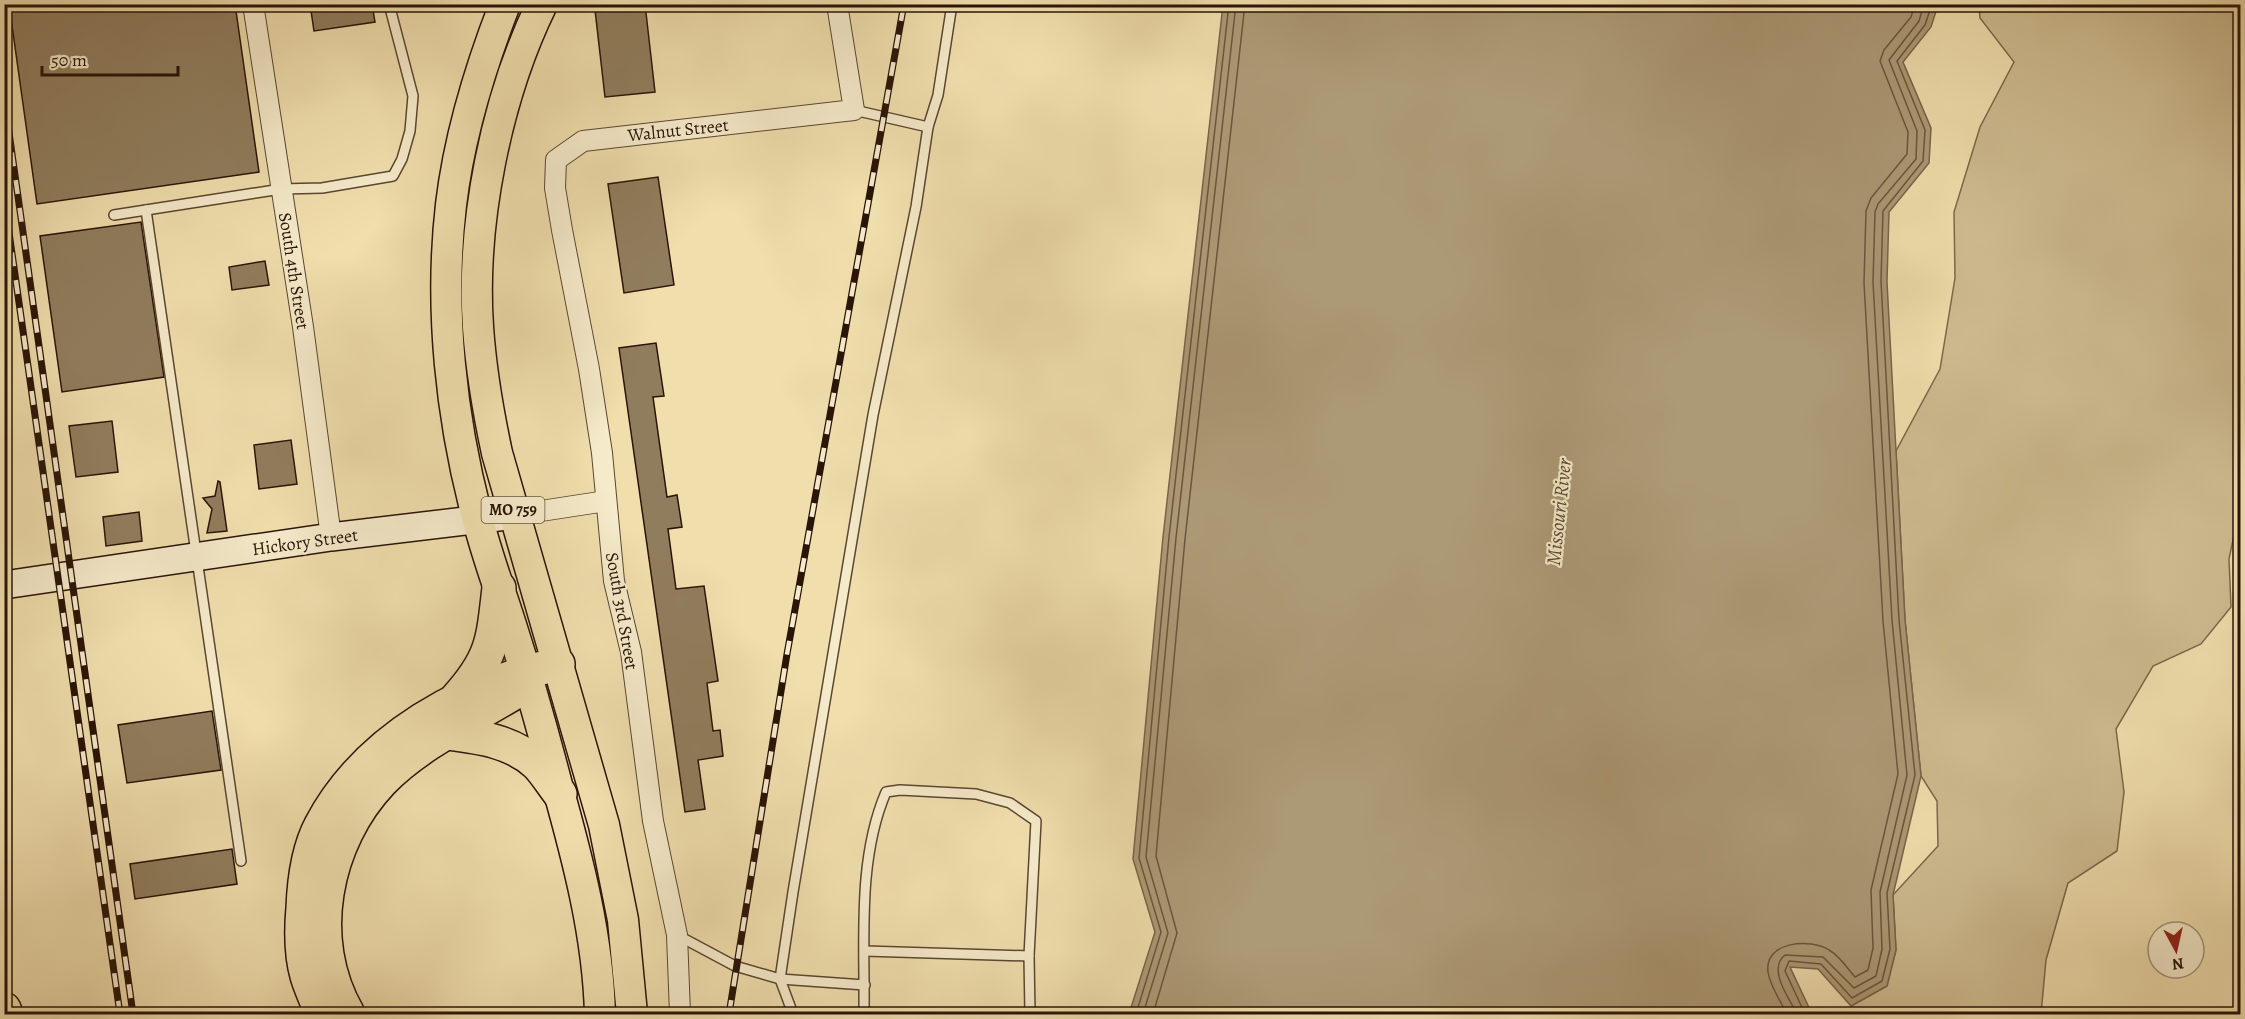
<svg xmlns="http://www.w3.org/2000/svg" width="2245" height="1019" font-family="Alegreya,serif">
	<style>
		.green { fill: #cebc91; stroke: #7c684c; stroke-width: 1.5 }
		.water { fill: #ac9975; stroke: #786449; stroke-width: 1.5 }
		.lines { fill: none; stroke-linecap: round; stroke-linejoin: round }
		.shore { stroke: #6a563e; stroke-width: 1.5 }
		.building { fill: #907d5d; stroke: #291407; stroke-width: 1.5 }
		.lane-casing { stroke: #5b4630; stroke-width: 12 }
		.street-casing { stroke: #5b4630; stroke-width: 22 }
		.secondary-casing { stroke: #291407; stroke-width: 30 }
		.primary-casing { stroke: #291407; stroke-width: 33 }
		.highway-casing { stroke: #291407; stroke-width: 36 }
		.lane { stroke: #f5eaca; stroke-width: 9 }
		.street { stroke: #f5eaca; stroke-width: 20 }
		.secondary { stroke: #f5eaca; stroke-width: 27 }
		.primary { stroke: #f0dead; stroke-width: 30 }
		.highway { stroke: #f0dead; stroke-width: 33 }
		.rail-casing { stroke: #291407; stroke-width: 7 }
		.rail { stroke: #f5eaca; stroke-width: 4.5; stroke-dasharray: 14; stroke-linecap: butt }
		.labels { text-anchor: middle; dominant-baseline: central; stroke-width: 4.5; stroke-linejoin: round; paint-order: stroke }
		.shield { fill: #f5eaca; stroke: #665442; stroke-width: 1.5 }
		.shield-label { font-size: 16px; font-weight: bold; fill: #291407 }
		.street-label { font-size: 18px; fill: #291407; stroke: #f5eaca }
		.water-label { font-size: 20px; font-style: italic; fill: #5d4933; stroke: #f5eaca }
	</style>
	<rect width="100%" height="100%" fill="#f0dead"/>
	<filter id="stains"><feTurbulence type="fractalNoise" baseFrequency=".00333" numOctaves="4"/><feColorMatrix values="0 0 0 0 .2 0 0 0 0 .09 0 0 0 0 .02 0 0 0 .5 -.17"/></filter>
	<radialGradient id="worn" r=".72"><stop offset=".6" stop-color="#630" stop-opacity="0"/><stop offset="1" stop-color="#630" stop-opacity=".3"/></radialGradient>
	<path class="green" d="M1979,5h261v501l-11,53 2,48 -30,37 -48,22 -37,63 8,63 -7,59 -49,32 -22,77 -5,54h-193l3,-8 36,-20 9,-36 -3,-55 45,-49 -1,-45 -16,-25 -16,-156 -9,-169 44,-82 15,-91 -1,-66 26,-85 34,-65 -34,-44z"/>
	<path class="water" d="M1223,5h715l-7,22 -28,35 28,66 -2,35 -40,49 -2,70 18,338 16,156 -28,119 3,55 -9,36 -36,20 -33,-37 -28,-2 22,47h-683l26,-82 -22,-73 30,-322z"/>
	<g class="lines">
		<g class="shore">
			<path d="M1136,1014l25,-82 -22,-74 30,-321 60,-533"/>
			<path d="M1143,1014l25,-81 -22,-76 30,-319 60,-534"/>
			<path d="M1153,1014l24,-81 -21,-77 29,-317 60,-535"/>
			<path d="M1787,1014c-6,-12 -17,-28 -19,-42 -4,-31 43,-34 61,-22 11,6 18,18 26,27l13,-7 5,-22 -2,-58 27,-116 -15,-153 -19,-338 2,-72 5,-13 36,-44 1,-22 -28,-71 4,-11 27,-33 4,-13"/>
			<path d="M1797,1014c-8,-16 -30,-45 -12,-59l38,2 31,31 22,-12 6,-27 -2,-57 27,-117 -15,-155 -19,-338 2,-70 3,-8 38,-45 1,-28 -28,-71 30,-39 5,-17"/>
			<path d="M1805,1014l-20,-43 4,-10 32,3 31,34 30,-17 8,-32 -3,-56 28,-118 -16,-155 -18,-339 2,-70 40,-50 2,-31 -28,-69 28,-36 7,-21"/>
		</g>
	</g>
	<g class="building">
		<path d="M9,4h226l24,168 -222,32z"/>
		<path d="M310,4h62l3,18 -61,9z"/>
		<path d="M645,4l10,88 -50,5 -10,-87z"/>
		<path d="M658,177l16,108 -50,8 -16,-109z"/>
		<path d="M141,222l23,155 -102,15 -22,-156z"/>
		<path d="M265,261l4,24 -37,5 -3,-23z"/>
		<path d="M656,343l8,53 -11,1 14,100 10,-2 5,32 -14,2 8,60 28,-3 14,95 -11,2 6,48 7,-1 3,26 -25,4 7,49 -20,3 -66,-464z"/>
		<path d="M112,421l6,51 -42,5 -7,-51z"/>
		<path d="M291,440l6,44 -38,5 -5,-44z"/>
		<path d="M218,481l2,1 7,49 -20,2 5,-24 -9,-11 12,-2z"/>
		<path d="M139,512l3,29 -36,5 -3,-29z"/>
		<path d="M212,711l9,59 -94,13 -9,-58z"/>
		<path d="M232,849l5,35 -102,15 -5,-35z"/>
	</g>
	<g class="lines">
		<defs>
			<g id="lane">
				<path d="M854,110l74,17"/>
				<path d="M146,210l95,651"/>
				<path d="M114,215l167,-26 41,-1 71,-12 9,-17 8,-28 3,-35 -24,-92"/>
				<path d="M677,935l58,31 45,13 85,6"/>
				<path d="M865,951l164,5"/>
				<path d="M793,1014l-13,-35 13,-87 80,-477 43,-208 12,-80 10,-32 14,-91"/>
				<path d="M864,1014c1,-73 -7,-154 22,-222l14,-2 76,4 34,9 26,18 -7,135 1,58"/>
			</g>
			<g id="street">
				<path d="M253,4l50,323 28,210"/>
				<path d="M515,515l91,-14"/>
				<path d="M680,1014l-3,-79 -24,-114 -22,-169 -17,-71 -12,-128 -13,-84 -27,-139 -7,-42 1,-28 27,-19 271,-31 -17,-106"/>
			</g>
			<path id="secondary" d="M4,585l327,-48 184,-22"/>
			<g id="primary">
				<path d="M505,4c-25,64 -46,133 -54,201 -12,104 0,214 27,315 9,36 22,70 33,105 17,53 32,106 46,160 21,75 41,151 43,229"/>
				<path d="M542,4c-46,94 -71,220 -64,323 3,43 10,84 19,126l107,372 19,95 9,94"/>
			</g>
			<g id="highway">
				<path d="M457,698c36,-40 36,-58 42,-110"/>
				<path d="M448,733c31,4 64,8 89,31 8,8 15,20 23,30"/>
				<path d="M4,1009l2,5"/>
				<path d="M322,1014c-5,-12 -11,-25 -15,-38 -6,-21 -6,-46 -4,-68 1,-27 5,-59 18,-83 46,-87 145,-140 237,-161"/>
				<path d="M348,1014c-43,-74 -24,-172 34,-233 35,-36 87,-61 130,-87"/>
			</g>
		</defs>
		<use href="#lane" class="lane-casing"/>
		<use href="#street" class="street-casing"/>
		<use href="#secondary" class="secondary-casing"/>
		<use href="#primary" class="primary-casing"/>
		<use href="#highway" class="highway-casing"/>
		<use href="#lane" class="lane"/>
		<use href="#street" class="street"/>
		<use href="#secondary" class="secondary"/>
		<use href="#primary" class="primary"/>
		<use href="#highway" class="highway"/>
		<defs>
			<g id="rail">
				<path d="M4,97l129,917"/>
				<path d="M4,197l116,817"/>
				<path d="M729,1014l58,-360 117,-650"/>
			</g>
		</defs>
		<use href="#rail" class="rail-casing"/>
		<use href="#rail" class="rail"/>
	</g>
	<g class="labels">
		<rect class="shield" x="481.5" y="497" width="63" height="26" rx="4.5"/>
		<g class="shield-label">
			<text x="513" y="510">MO 759</text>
		</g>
		<g class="street-label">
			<text transform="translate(678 130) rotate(-6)">Walnut Street</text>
			<text transform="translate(294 271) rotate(81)">South 4th Street</text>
			<text transform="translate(305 542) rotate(-8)">Hickory Street</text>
			<text transform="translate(622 611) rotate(80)">South 3rd Street</text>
		</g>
		<g class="water-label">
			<text transform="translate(1559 512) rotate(-84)">Missouri River</text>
		</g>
	</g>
	<rect width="2245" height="1019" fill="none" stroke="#f0dead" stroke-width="24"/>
	<rect x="6" y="6" width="2233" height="1007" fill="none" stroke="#291407" stroke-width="3"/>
	<rect x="12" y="12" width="2221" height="995" fill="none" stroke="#291407" stroke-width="1.5"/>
	<g transform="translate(2176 950) rotate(172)"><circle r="28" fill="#f5eaca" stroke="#a3947c" stroke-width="1.5"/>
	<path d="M0-4.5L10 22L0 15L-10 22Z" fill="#8f2418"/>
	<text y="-9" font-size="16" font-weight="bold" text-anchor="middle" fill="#291407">N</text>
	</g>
	<path d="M42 66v9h136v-9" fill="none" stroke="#291407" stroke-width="3"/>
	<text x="51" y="66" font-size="18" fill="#291407" stroke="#f5eaca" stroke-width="4.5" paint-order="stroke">50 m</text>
	<rect width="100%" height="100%" filter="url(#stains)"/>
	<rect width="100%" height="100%" fill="url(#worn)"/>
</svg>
